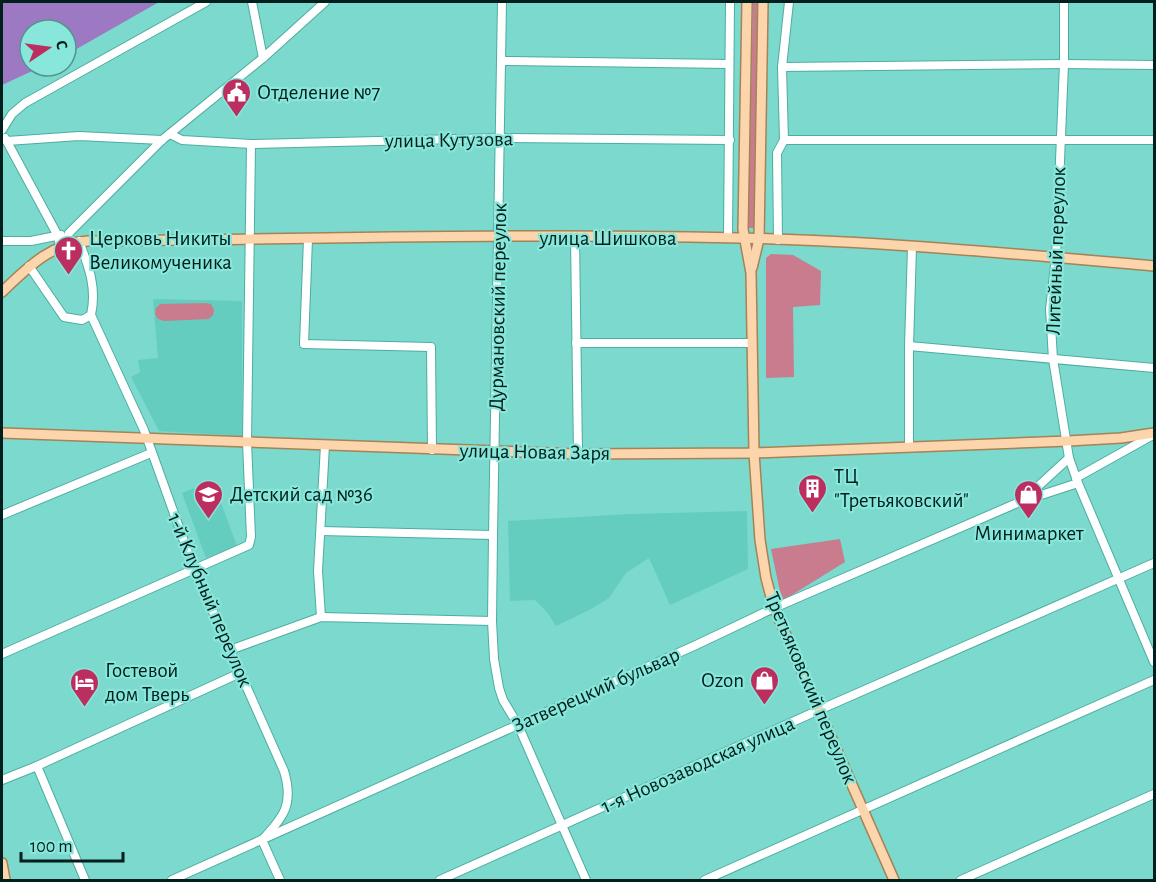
<svg xmlns="http://www.w3.org/2000/svg" width="1156" height="882" font-family="'Alegreya Sans',sans-serif">
	<style>
		.built { fill: #65cdc0 }
		.green { fill: #c97c8d }
		.water { fill: #9d79c3 }
		.lines { fill: none; stroke-linecap: round; stroke-linejoin: round }
		.minor-casing { stroke: #4eada2; stroke-width: 10 }
		.major-casing { stroke: #a48356; stroke-width: 12 }
		.minor { stroke: #fff; stroke-width: 8 }
		.major { stroke: #fdd5ad; stroke-width: 9 }
		.labels { text-anchor: middle; dominant-baseline: central; stroke-width: 4.5; stroke-linejoin: round; paint-order: stroke }
		.poi-label { font-size: 21px; fill: #011f1c; stroke: #88e6da; text-anchor: start }
		.street-label { font-size: 21px; fill: #011f1c; stroke: #88e6da }
	</style>
	<rect width="100%" height="100%" fill="#7bd9cd"/>
	<g class="built">
		<path d="M153,299l89,2v135l-83,-5 -28,-54 9,-5 -2,-12 20,-2z"/>
		<path d="M213,481l24,65 -31,12 -24,-65z"/>
		<path d="M747,511l1,58 -78,36 -21,-47 -23,15 -17,25 -18,11 -35,17 -9,-14 -12,-12 -25,1 -2,-80 123,-7z"/>
	</g>
	<g class="green">
		<path d="M753,2h6l-3,226h-8z"/>
		<path d="M771,254l22,1 28,16 -1,34 -27,2 1,70 -28,1v-120z"/>
		<path d="M206,303l5,1 3,6 -1,5 -4,4 -45,2 -6,-2 -3,-5 1,-6 4,-4z"/>
		<path d="M840,539l5,23 -63,39 -11,-52z"/>
	</g>
	<path class="water" d="M2,2h157l-93,53v-25h-36v36h13l-41,19z"/>
	<g class="lines">
		<defs>
			<g id="minor">
				<path d="M252,2l11,56"/>
				<path d="M502,2l-9,533 -1,86 2,38 5,29 4,12 15,25 68,155"/>
				<path d="M1064,2v62l-8,193 -6,52 3,50 16,99 9,25 76,179"/>
				<path d="M502,61l227,3"/>
				<path d="M782,67l282,-3 90,1"/>
				<path d="M2,130l10,-16 13,-11 181,-101"/>
				<path d="M170,134l12,6 69,4 250,-6 229,2"/>
				<path d="M5,138l53,98 2,10"/>
				<path d="M784,140h370"/>
				<path d="M7,141l72,-5 83,4"/>
				<path d="M575,237l3,217"/>
				<path d="M728,238l2,-236"/>
				<path d="M308,239l-4,105 127,3 1,103"/>
				<path d="M778,240l-1,-87 7,-13 -2,-73 7,-65"/>
				<path d="M2,241h29l30,-6"/>
				<path d="M79,241c10,26 18,47 12,74l53,115 50,139 90,202c10,33 0,46 -22,69l18,40"/>
				<path d="M66,244l3,-11 93,-93 101,-82 62,-56"/>
				<path d="M29,266l35,51 18,3 9,-5"/>
				<path d="M576,343h176"/>
				<path d="M909,346l245,22"/>
				<path d="M909,446v-100l3,-99"/>
				<path d="M1076,478l77,-43"/>
				<path d="M1026,500l52,-17"/>
				<path d="M2,515l149,-62"/>
				<path d="M321,531l172,4"/>
				<path d="M321,617l-3,-46 7,-126"/>
				<path d="M230,650l91,-33 171,4"/>
				<path d="M2,654l247,-109 2,-8 -4,-95 4,-298"/>
				<path d="M37,766l48,114"/>
				<path d="M2,780l35,-14 203,-93"/>
				<path d="M172,880l524,-235 78,-37 248,-107 47,-43"/>
				<path d="M440,880l379,-170 335,-147"/>
				<path d="M705,880l449,-200"/>
				<path d="M961,880l193,-86"/>
			</g>
			<g id="major">
				<path d="M747,2l-4,227 8,44 3,180 6,87 6,38 8,30 120,272"/>
				<path d="M752,268l7,-29 4,-237"/>
				<path d="M2,292c25,-24 49,-49 86,-51 229,-2 458,-9 687,-2 126,4 253,16 379,27"/>
				<path d="M2,433l576,21 176,-1 314,-12 53,-3 33,-5"/>
				<path d="M2,863l3,17"/>
			</g>
		</defs>
		<use href="#minor" class="minor-casing"/>
		<use href="#major" class="major-casing"/>
		<use href="#minor" class="minor"/>
		<use href="#major" class="major"/>
	</g>
	<defs>
		<symbol id="civic-pin" viewBox="-11 -11 22 30"><path d="M0 17L-7.5 6A9.5 9.5 0 1 1 7.5 6Z" fill="#bc2e5f" stroke="#88e6da"/><path d="M-.6-6.5H3V-4.5H.6V-3L4-1V1h2V6H-6V1h2V-1L-.6-3ZM-1.2 2.5V6h2.4V2.5Z" fill="#fff"/></symbol>
		<symbol id="church-pin" viewBox="-11 -11 22 30"><path d="M0 17L-7.5 6A9.5 9.5 0 1 1 7.5 6Z" fill="#bc2e5f" stroke="#88e6da"/><path d="M-1.2-6h2.4v3.5h3.3v2.4h-3.3V6h-2.4V-.1h-3.3v-2.4h3.3Z" fill="#fff"/></symbol>
		<symbol id="building-pin" viewBox="-11 -11 22 30"><path d="M0 17L-7.5 6A9.5 9.5 0 1 1 7.5 6Z" fill="#bc2e5f" stroke="#88e6da"/><path d="M-4-6H4V6H1V3H-1V6H-4ZM-2.5-4.3h1.7v1.8h-1.7ZM.8-4.3h1.7v1.8H.8ZM-2.5-1h1.7V.8h-1.7ZM.8-1h1.7V.8H.8Z" fill="#fff"/></symbol>
		<symbol id="school-pin" viewBox="-11 -11 22 30"><path d="M0 17L-7.5 6A9.5 9.5 0 1 1 7.5 6Z" fill="#bc2e5f" stroke="#88e6da"/><path d="M0-5L7-2L0 1L-7-2ZM-4 1L0 2.5L4 1V4Q0 6-4 4Z" fill="#fff"/></symbol>
		<symbol id="shop-pin" viewBox="-11 -11 22 30"><path d="M0 17L-7.5 6A9.5 9.5 0 1 1 7.5 6Z" fill="#bc2e5f" stroke="#88e6da"/><path d="M-5-2.5h2.3a2.7 3.5 0 0 1 5.4 0H5L5.5 6h-11ZM-1.5-2.5h3a1.5 2.3 0 0 0-3 0Z" fill="#fff"/></symbol>
		<symbol id="hotel-pin" viewBox="-11 -11 22 30"><path d="M0 17L-7.5 6A9.5 9.5 0 1 1 7.5 6Z" fill="#bc2e5f" stroke="#88e6da"/><path d="M-6-4.5h1.5V1H6V5H4.5V3h-9V5H-6ZM-4 0a1.8 1.8 0 1 1 3.6 0ZM.5 0V-2.5h3Q6-2.5 6 0Z" fill="#fff"/></symbol>
	</defs>
	<g fill-rule="evenodd">
		<use href="#civic-pin" x="220" y="76" width="33" height="45"/>
		<use href="#church-pin" x="52" y="234" width="33" height="45"/>
		<use href="#building-pin" x="796" y="472" width="33" height="45"/>
		<use href="#school-pin" x="192" y="478" width="33" height="45"/>
		<use href="#shop-pin" x="1012" y="478" width="33" height="45"/>
		<use href="#shop-pin" x="748" y="664" width="33" height="45"/>
		<use href="#hotel-pin" x="68" y="666" width="33" height="45"/>
	</g>
	<g class="labels">
		<g class="poi-label">
			<text x="257" y="92">Отделение №7</text>
			<text x="89" y="238">Церковь Никиты<tspan x="89" dy="24">Великомученика</tspan></text>
			<text x="834" y="476">ТЦ<tspan x="834" dy="24">"Третьяковский"</tspan></text>
			<text x="230" y="494">Детский сад №36</text>
			<text x="1029" y="533" text-anchor="middle">Минимаркет</text>
			<text x="105" y="670">Гостевой<tspan x="105" dy="24">дом Тверь</tspan></text>
			<text x="744" y="680" text-anchor="end">Ozon</text>
		</g>
		<g class="street-label">
			<text transform="translate(449 140) rotate(-1)">улица Кутузова</text>
			<text x="608" y="238">улица Шишкова</text>
			<text transform="translate(1056 251) rotate(-88)">Литейный переулок</text>
			<text transform="translate(498 307) rotate(-89)">Дурмановский переулок</text>
			<text transform="translate(535 452) rotate(1)">улица Новая Заря</text>
			<text transform="translate(210 600) rotate(67)">1-й Клубный переулок</text>
			<text transform="translate(811 688) rotate(67)">Третьяковский переулок</text>
			<text transform="translate(596 690) rotate(-24)">Затверецкий бульвар</text>
			<text transform="translate(698 765) rotate(-24)">1-я Новозаводская улица</text>
		</g>
	</g>
	<rect width="1156" height="882" fill="none" stroke="#011f1c" stroke-width="6"/>
	<g transform="translate(48 48) rotate(77)"><circle r="28" fill="#88e6da" stroke="#52968e" stroke-width="1.5"/>
	<path d="M0-4.5L10 22L0 15L-10 22Z" fill="#bc2e5f"/>
	<text y="-9" font-size="16" font-weight="bold" text-anchor="middle" fill="#011f1c">С</text>
	</g>
	<path d="M21 852v9h102v-9" fill="none" stroke="#011f1c" stroke-width="3"/>
	<text x="30" y="852" font-size="18" fill="#011f1c" stroke="#88e6da" stroke-width="4.5" paint-order="stroke">100 m</text>
</svg>
